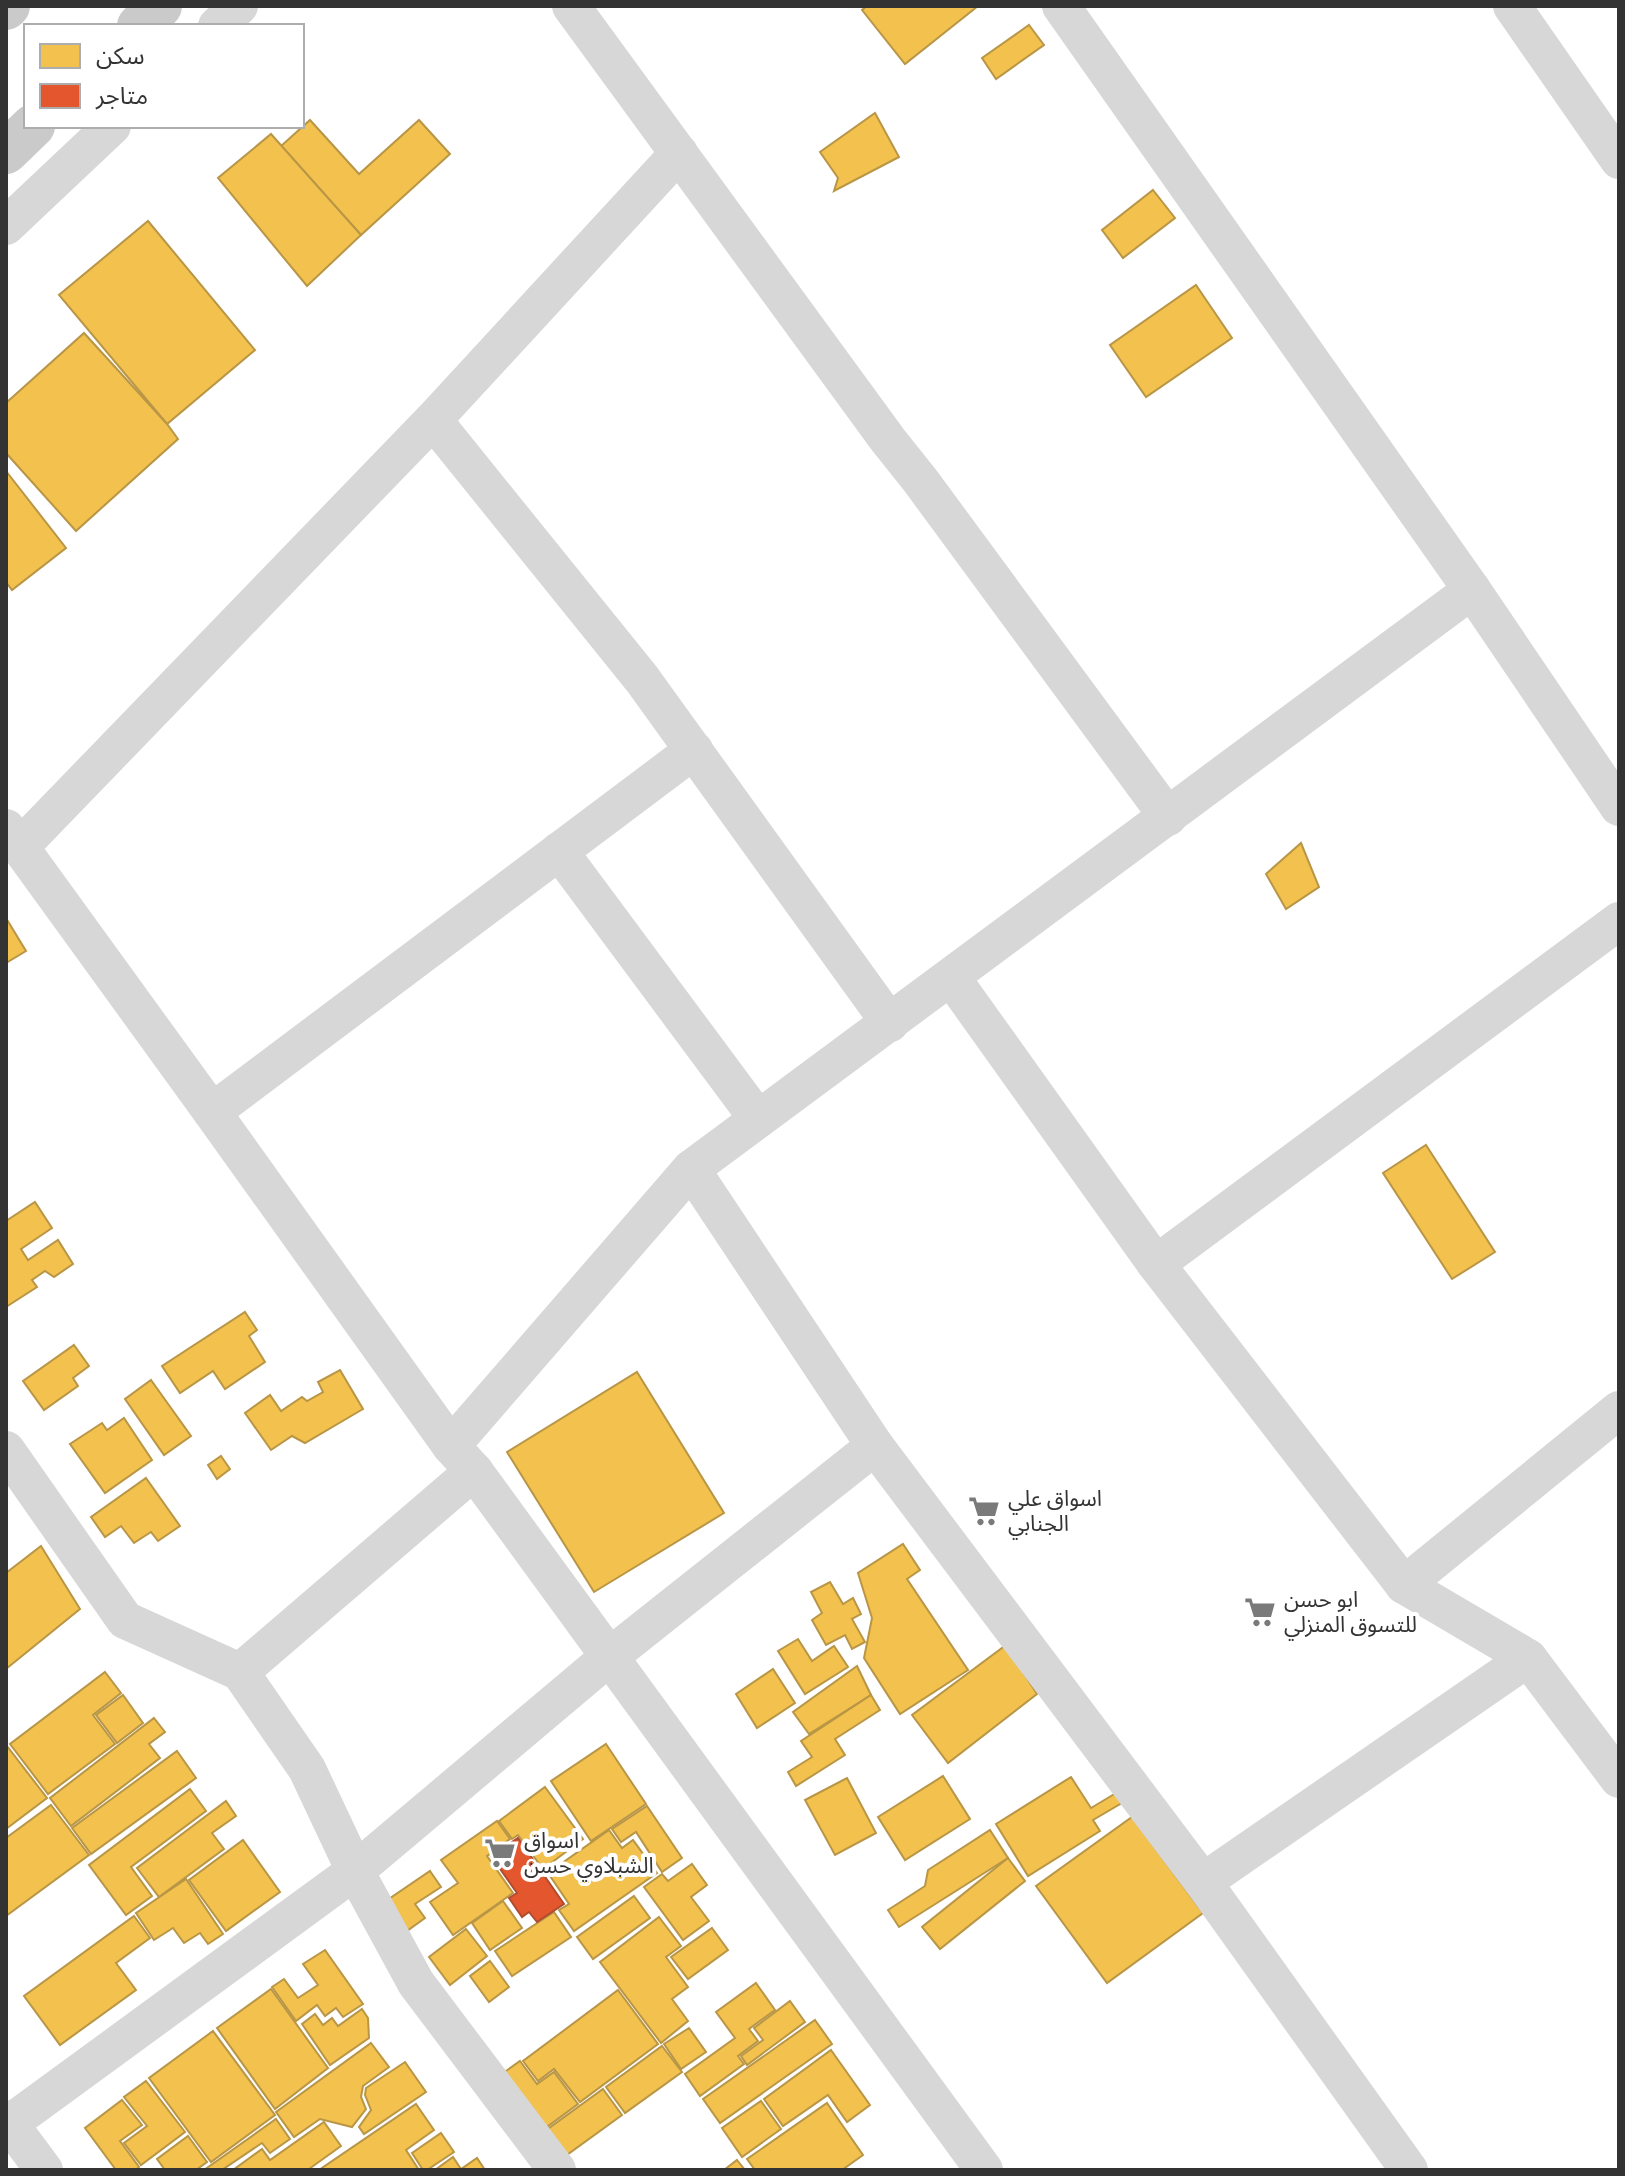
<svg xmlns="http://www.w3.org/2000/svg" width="1625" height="2176" font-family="'Archivo Narrow','Noto Sans Arabic',sans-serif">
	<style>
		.homes { fill: #f2c14e; stroke: #b99646; stroke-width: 2 }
		.shops { fill: #e4572e; stroke: #af4c30; stroke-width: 2 }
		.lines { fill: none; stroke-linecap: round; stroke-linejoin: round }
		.minor { stroke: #d7d7d7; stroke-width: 38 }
		.primary { stroke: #cacaca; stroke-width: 44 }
		.labels { text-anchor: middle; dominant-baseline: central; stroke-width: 8; stroke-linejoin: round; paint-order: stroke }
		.poi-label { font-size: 22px; fill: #333; stroke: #fff; text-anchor: start }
	</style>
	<rect width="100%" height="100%" fill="#fff"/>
	<g class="homes">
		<path d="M867,6h111l-73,58 -43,-54z"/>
		<path d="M1029,25l15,20 -48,34 -14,-21z"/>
		<path d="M875,113l24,44 -65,34 4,-13 -18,-26z"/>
		<path d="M310,120l49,54 60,-54 31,34 -89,81 -80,-89z"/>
		<path d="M271,134l90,101 -54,51 -89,-108z"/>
		<path d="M1153,190l22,28 -52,40 -21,-28z"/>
		<path d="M148,221l107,129 -88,74 -108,-129z"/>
		<path d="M1196,285l36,53 -86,59 -36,-52z"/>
		<path d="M84,333l83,91 11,15 -102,92 -70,-78v-50z"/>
		<path d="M6,471l60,77 -54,42 -6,-8z"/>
		<path d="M1301,843l18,44 -33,22 -20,-35z"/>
		<path d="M6,918l20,33 -20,12z"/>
		<path d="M1426,1145l69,107 -43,27 -69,-106z"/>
		<path d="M35,1202l17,26 -31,21 7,11 30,-20 15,24 -19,13 -9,-6 -13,9 5,7 -31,20v-86z"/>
		<path d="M245,1312l12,18 -8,6 16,26 -40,27 -12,-18 -33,22 -18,-27z"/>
		<path d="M74,1345l15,21 -16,12 5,8 -34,24 -21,-29z"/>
		<path d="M340,1370l23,39 -58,34 -13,-7 -21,14 -26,-37 25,-18 11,16 21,-14 5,4 16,-9 -5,-10z"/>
		<path d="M637,1372l87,141 -130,79 -87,-140z"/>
		<path d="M151,1380l40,56 -27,19 -39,-56z"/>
		<path d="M124,1418l28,42 -47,33 -35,-49 32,-21 5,7z"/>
		<path d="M221,1456l9,13 -13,10 -9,-14z"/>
		<path d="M146,1478l34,48 -22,15 -7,-9 -17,11 -13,-17 -16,11 -14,-20z"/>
		<path d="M903,1544l17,26 -13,9 61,91 -68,44 -36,-56 8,-40 -14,-45z"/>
		<path d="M41,1546l39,63 -74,60v-96z"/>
		<path d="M830,1582l13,22 10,-6 8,16 -9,5 13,23 -13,7 -7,-14 -19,10 -14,-25 10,-7 -11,-21z"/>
		<path d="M798,1639l14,22 22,-15 14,21 -43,27 -27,-43z"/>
		<path d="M1006,1645l31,49 -89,69 -36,-48z"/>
		<path d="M857,1666l14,29 -62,39 -16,-22z"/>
		<path d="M773,1669l22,34 -38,25 -21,-34z"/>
		<path d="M105,1672l16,21 -28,22 22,29 -67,50 -38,-50z"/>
		<path d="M123,1695l20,28 -26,20 -21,-28z"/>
		<path d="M871,1695l9,15 -45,29 10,16 -49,31 -8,-14 24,-15 -11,-16z"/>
		<path d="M154,1718l11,14 -16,12 11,14 -89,68 -21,-28z"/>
		<path d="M606,1744l40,60 -55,37 -40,-60z"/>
		<path d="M7,1746l40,52 -41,31v-82z"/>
		<path d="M177,1751l19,27 -105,76 -19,-26z"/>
		<path d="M943,1776l27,43 -65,41 -27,-43z"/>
		<path d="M1071,1777l20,31 25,-15 6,10 -29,17 7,11 -72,45 -32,-52z"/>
		<path d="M847,1778l29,55 -41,22 -30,-55z"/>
		<path d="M545,1787l38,52 -40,30 -25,-34 -6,4 -13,-18z"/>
		<path d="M190,1789l16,22 -75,56 21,29 -26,19 -37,-50z"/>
		<path d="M226,1801l10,15 -24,17 12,16 -65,48 -22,-29z"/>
		<path d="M51,1805l38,50 -83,61v-78z"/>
		<path d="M647,1806l35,52 -20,14 -26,-40 -15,10 -9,-13z"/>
		<path d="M1132,1817l71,96 -96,70 -71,-97z"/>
		<path d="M497,1821l13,18 -23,17 26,37 -60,42 -23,-33 28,-19 -17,-23z"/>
		<path d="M609,1830l13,18 11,-8 24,33 -83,58 -15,-21 10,-6 -21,-31z"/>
		<path d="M990,1830l18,28 -109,69 -11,-17 37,-24 3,-16z"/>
		<path d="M243,1840l37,52 -54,39 -37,-51z"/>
		<path d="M1008,1858l17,23 -85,68 -18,-22z"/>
		<path d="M692,1864l15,21 -16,12 18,24 -26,19 -39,-53 18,-13 6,7z"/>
		<path d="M430,1871l11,16 -26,17 10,14 -25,18 -20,-31z"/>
		<path d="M186,1879l37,55 -15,10 -8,-11 -16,10 -11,-15 -19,12 -18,-27z"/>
		<path d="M634,1896l16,22 -57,41 -16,-22z"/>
		<path d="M503,1901l19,27 -32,22 -18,-27z"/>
		<path d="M554,1912l17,25 -59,39 -17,-25z"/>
		<path d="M134,1916l16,22 -34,25 20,27 -76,55 -36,-49z"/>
		<path d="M659,1917l22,29 -15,11 22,30 -16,12 16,22 -27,22 -61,-81z"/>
		<path d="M712,1928l16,22 -40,29 -17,-22z"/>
		<path d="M466,1929l21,27 -37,29 -21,-28z"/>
		<path d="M325,1950l38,54 -20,13 -7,-9 -11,8 -8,-11 -21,16 -24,-34 12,-8 14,19 20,-13 -15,-21z"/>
		<path d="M490,1961l19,26 -20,15 -19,-26z"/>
		<path d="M756,1983l19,27 -26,19 9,12 -20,15 6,8 -44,32 -15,-22 50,-36 -19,-26z"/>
		<path d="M271,1989l57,79 -53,41 -58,-81z"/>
		<path d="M618,1990l40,54 -78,58 -26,-33 -16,12 -15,-20z"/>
		<path d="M790,2001l15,21 -58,43 -6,-9 22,-16 -9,-12z"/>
		<path d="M362,2009l6,9 1,20 -39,27 -28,-41 13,-10 8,11 9,-7 6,8z"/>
		<path d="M815,2020l17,24 -112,79 -17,-24z"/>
		<path d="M689,2028l17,24 -25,17 -17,-25z"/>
		<path d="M213,2031l62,84 -64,47 -62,-84z"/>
		<path d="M371,2043l18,24 -26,19 -2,11 5,12 -14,18 -32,-8 -26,18 -18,-25z"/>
		<path d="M662,2046l20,26 -57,41 -19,-26z"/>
		<path d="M831,2050l39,55 -23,17 -19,-27 -45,31 -19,-27z"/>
		<path d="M520,2061l17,23 17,-12 24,32 -38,28 -41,-56z"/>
		<path d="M405,2062l21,30 -62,42 -5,-7 12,-17 -6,-15 1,-7z"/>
		<path d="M146,2081l39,51 -44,33 -17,-22 23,-17 -23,-29z"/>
		<path d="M603,2089l19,26 -58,42 -19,-26z"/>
		<path d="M122,2100l20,25 -22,16 19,26 -3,3h-20l-31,-42z"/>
		<path d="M761,2101l20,28 -39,28 -20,-29z"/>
		<path d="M827,2103l36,52 -21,15h-87l-8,-11z"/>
		<path d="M416,2104l18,26 -28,20 13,20h-95l-2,-2z"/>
		<path d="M276,2119l14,20 -20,14 -8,-10 -37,25 2,2h-23z"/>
		<path d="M324,2122l17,24 -32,23 1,1h-77l29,-21 8,11z"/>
		<path d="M441,2133l13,19 -27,18h-4l-11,-17z"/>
		<path d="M188,2136l19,26 -11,8h-31l-8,-11z"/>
		<path d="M453,2157l8,12 16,-11 8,12h-50z"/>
		<path d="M737,2160l8,10h-21z"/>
	</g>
	<path class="shops" d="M518,1838l46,66 -27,18 -8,-10 -7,5 -13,-19 8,-5 -26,-37z"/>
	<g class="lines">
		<g class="minor">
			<path d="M571,6l317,434 32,40 248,337"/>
			<path d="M1061,6l411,584 147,217"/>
			<path d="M1512,6l107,154"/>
			<path d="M217,26l22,-20"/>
			<path d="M6,226l106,-100"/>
			<path d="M433,420l209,259 248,344"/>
			<path d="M6,828l206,284 239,334 23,25 510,699"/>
			<path d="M20,847l413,-427 246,-267"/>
			<path d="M559,851l199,268"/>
			<path d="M951,977l205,287 248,321 124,73"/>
			<path d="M212,1112l482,-362"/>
			<path d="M691,1169l184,277 328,436 206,288"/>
			<path d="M1156,1264l463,-343"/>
			<path d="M451,1446l240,-277 781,-579"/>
			<path d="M6,1450l119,170 115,52 67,97 48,102 61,112 141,187"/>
			<path d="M1404,1585l215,-175"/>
			<path d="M240,1672l234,-201"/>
			<path d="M1203,1882l325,-224 91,121"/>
			<path d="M6,2119l38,51"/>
			<path d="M9,2124l346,-253 254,-214 266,-211"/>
		</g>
		<g class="primary">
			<path d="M6,8l2,-2"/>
			<path d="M139,26l21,-20"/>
			<path d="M6,152l27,-26"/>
		</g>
	</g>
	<defs>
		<symbol id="supermarket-bare" viewBox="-9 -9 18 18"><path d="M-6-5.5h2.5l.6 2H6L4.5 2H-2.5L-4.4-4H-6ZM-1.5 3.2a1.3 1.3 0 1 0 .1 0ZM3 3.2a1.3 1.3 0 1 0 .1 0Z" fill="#7a7a7a" stroke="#fff" stroke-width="2.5" paint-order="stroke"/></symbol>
	</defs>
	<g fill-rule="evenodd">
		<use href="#supermarket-bare" x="962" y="1489" width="44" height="44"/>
		<use href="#supermarket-bare" x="1238" y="1590" width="44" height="44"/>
		<use href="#supermarket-bare" x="478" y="1831" width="44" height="44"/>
	</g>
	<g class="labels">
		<g class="poi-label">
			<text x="1008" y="1498">اسواق علي<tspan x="1008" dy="25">الجنابي</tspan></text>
			<text x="1284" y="1599">ابو حسن<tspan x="1284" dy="25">للتسوق المنزلي</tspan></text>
			<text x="524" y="1840">اسواق<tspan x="524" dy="25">الشبلاوي حسن</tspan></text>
		</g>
	</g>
	<rect width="1625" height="2176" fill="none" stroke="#333333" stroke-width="16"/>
	<rect x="24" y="24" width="280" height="104" fill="#ffffff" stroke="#adadad" stroke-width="2"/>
	<rect x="40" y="44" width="40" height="24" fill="#f2c14e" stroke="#adadad" stroke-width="2"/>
	<text x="96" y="64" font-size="24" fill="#333333">سكن</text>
	<rect x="40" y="84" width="40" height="24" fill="#e4572e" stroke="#adadad" stroke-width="2"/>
	<text x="96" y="104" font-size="24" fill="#333333">متاجر</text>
</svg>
